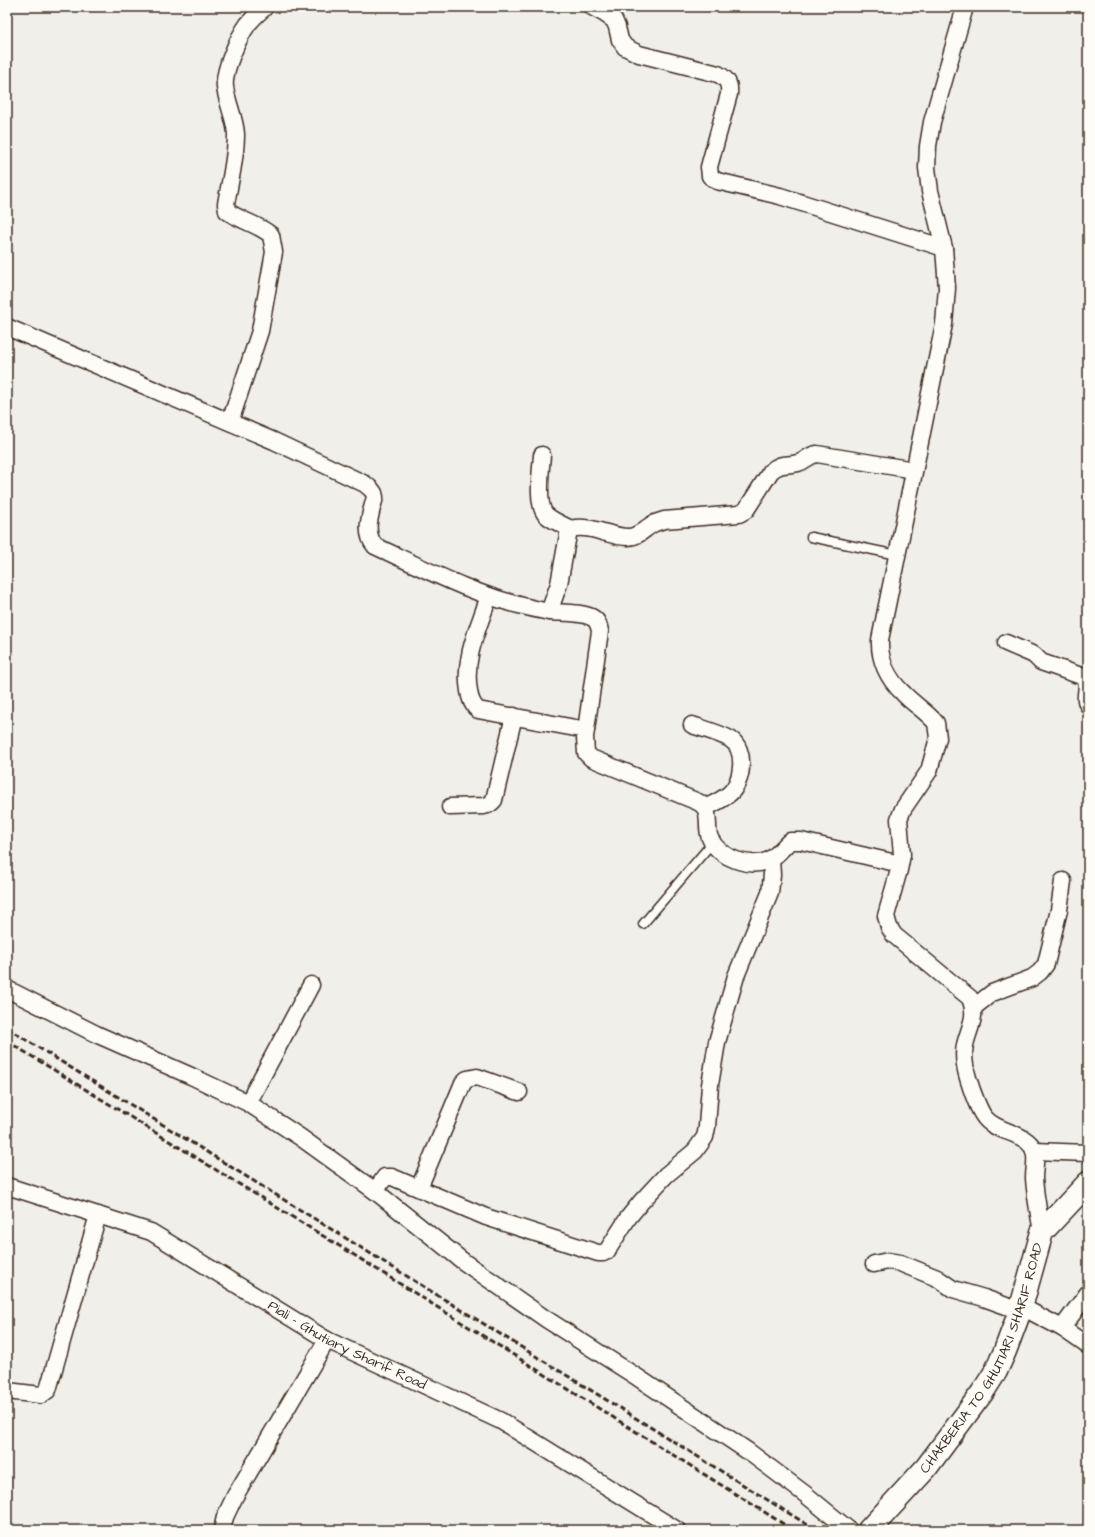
<svg xmlns="http://www.w3.org/2000/svg" width="1095" height="1537" font-family="'Architects Daughter',sans-serif">
	<style>
		.lines { fill: none; stroke-linecap: round; stroke-linejoin: round }
		.service-casing { stroke: #3b2a1e; stroke-width: 11 }
		.minor-casing { stroke: #3b2a1e; stroke-width: 19 }
		.secondary-casing { stroke: #3b2a1e; stroke-width: 25 }
		.service { stroke: #fdfcf7; stroke-width: 8 }
		.minor { stroke: #fdfcf7; stroke-width: 16 }
		.secondary { stroke: #fdfcf7; stroke-width: 22 }
		.rail { stroke: #3b2a1e; stroke-width: 3; stroke-dasharray: 6 3; stroke-linecap: butt }
		.labels { text-anchor: middle; dominant-baseline: central; stroke-width: 3; stroke-linejoin: round; paint-order: stroke }
		.street-label { font-size: 14px; fill: #3b2a1e; stroke: #fdfcf7 }
	</style>
	<rect width="100%" height="100%" fill="#f1efea"/>
	<filter id="ink" filterUnits="userSpaceOnUse"><feTurbulence type="fractalNoise" baseFrequency=".025" numOctaves="2"/><feDisplacementMap in="SourceGraphic" scale="8" xChannelSelector="R" yChannelSelector="G"/><feConvolveMatrix kernelMatrix="1 2 1 2 8 2 1 2 1" color-interpolation-filters="sRGB"/></filter>
	<g filter="url(#ink)">
		<g class="lines">
			<defs>
				<g id="service">
					<path d="M811,537l86,18"/>
					<path d="M643,924l70,-82"/>
				</g>
				<g id="minor">
					<path d="M592,7l13,7 9,6 3,7 3,13 5,7 14,7 79,20c9,5 12,9 11,20l-20,73 1,9 7,5 63,15 164,52"/>
					<path d="M965,7l-33,115 -4,24 -1,22 3,23 14,57 3,40 -3,36 -64,316c-1,20 8,39 23,53 10,11 23,18 33,30l2,15 -9,33 -26,38 -4,10 3,36 -3,15 -13,46 3,11 5,8 76,63c8,19 -1,29 -5,47 -2,10 0,23 3,33 3,10 11,34 18,41 12,14 40,13 48,31 3,8 0,19 0,28 1,18 5,36 8,54"/>
					<path d="M7,327l267,114 91,43 6,5 3,4 1,4c-4,16 -12,35 0,49 50,23 99,49 152,61 8,2 16,4 24,5 11,1 33,0 42,6 5,3 6,8 7,13l-15,106 1,16 5,5 107,44c2,1 5,3 7,6 5,8 1,21 5,30 9,20 40,31 59,22 8,-4 14,-13 21,-19h11l99,23"/>
					<path d="M230,422l30,-91 14,-79 -3,-17c-13,-11 -30,-14 -44,-24l-1,-7c4,-23 10,-46 10,-70 -1,-16 -9,-31 -11,-47 -2,-16 13,-49 23,-63 5,-6 11,-12 17,-17"/>
					<path d="M542,455c-1,14 -6,50 4,60 7,6 17,10 25,14"/>
					<path d="M489,596c-10,31 -26,61 -20,95 1,8 3,14 9,19l108,20"/>
					<path d="M549,612l10,-28 9,-49 3,-6c20,-5 38,8 57,8 12,0 17,-10 27,-14 3,-1 6,-2 9,-3l75,-6 7,-4 25,-39c11,-9 15,-5 27,-8 8,-2 10,-8 19,-9l97,16"/>
					<path d="M1006,643l28,12 7,7 43,15c7,8 -2,20 4,28"/>
					<path d="M692,725c12,4 27,8 38,14 17,10 13,44 -1,55 -7,6 -16,10 -24,14"/>
					<path d="M450,807l34,-1c5,-1 7,-2 10,-6l20,-84"/>
					<path d="M7,989l89,45 95,42 57,27 52,34 75,54 89,71 82,57 91,58 112,75 56,42 44,36"/>
					<path d="M974,1007l18,-14 40,-15 8,-6 6,-8 13,-54 4,-29"/>
					<path d="M248,1103l63,-118"/>
					<path d="M1034,1151l54,2"/>
					<path id="s1" d="M7,1186l144,46 176,108 174,81 176,109"/>
					<path d="M419,1188l44,-105 4,-4 10,-2 42,15"/>
					<path d="M375,1191l10,-14h7l94,40 112,36h5l4,-2 21,-33 13,-16 25,-27 29,-24 10,-14 2,-10 3,-42 7,-43 19,-66 34,-83 2,-18 -1,-16"/>
					<path d="M874,1264l14,-3 12,2 37,15 16,11 31,9 36,13"/>
					<path d="M1022,1307l40,21 26,-35"/>
					<path d="M1062,1328l26,18"/>
					<path d="M7,1391l34,4 7,-5 50,-175"/>
					<path d="M222,1530l3,-13 10,-21 92,-156"/>
				</g>
				<g id="secondary">
					<path id="s2" d="M869,1530l57,-62 56,-75 14,-22 9,-20 15,-40 22,-79 46,-49"/>
				</g>
			</defs>
			<use href="#service" class="service-casing"/>
			<use href="#minor" class="minor-casing"/>
			<use href="#secondary" class="secondary-casing"/>
			<use href="#service" class="service"/>
			<use href="#minor" class="minor"/>
			<use href="#secondary" class="secondary"/>
			<g class="rail">
				<path d="M7,1028l809,502"/>
				<path d="M7,1041l347,214 439,275"/>
			</g>
		</g>
	</g>
	<g class="labels">
		<g class="street-label">
			<text stroke="none"><textPath href="#s1" startOffset="378">Piali - Ghutiary Sharif Road</textPath></text>
			<text stroke="none"><textPath href="#s2" startOffset="209">CHAKBERIA TO GHUTIARI SHARIF ROAD</textPath></text>
		</g>
	</g>
	<rect width="1095" height="1537" fill="none" stroke="#fdfcf7" stroke-width="24"/>
	<rect x="12" y="12" width="1071" height="1513" fill="none" stroke="#3b2a1e" stroke-width="1.5" filter="url(#ink)"/>
</svg>
